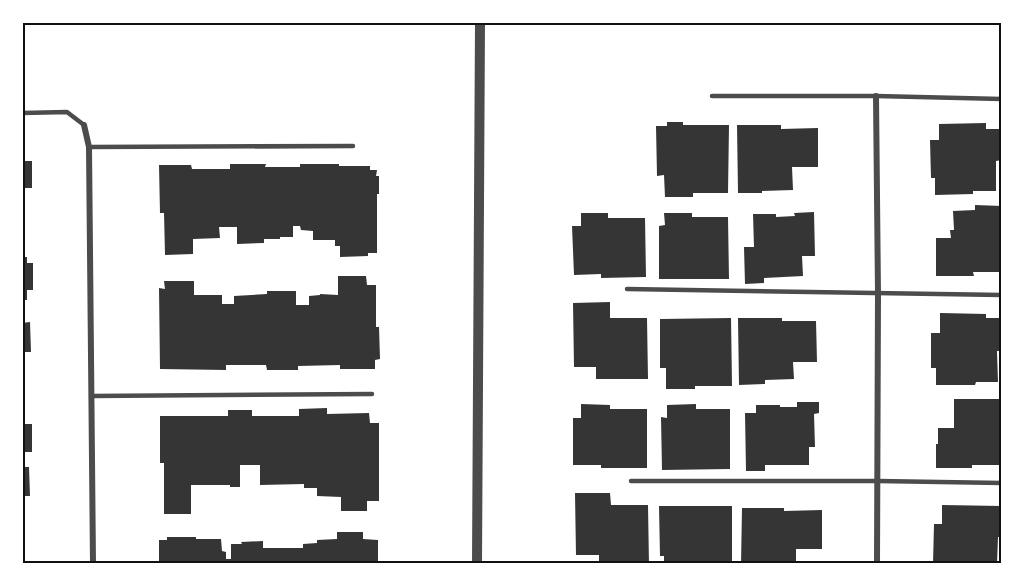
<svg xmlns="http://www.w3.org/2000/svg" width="1024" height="586" font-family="Figtree,sans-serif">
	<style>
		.building { fill: #353535 }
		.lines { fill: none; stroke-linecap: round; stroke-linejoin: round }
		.service { stroke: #4c4c4c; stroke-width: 4.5 }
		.minor { stroke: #4c4c4c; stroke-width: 6 }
		.tertiary { stroke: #4c4c4c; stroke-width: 10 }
		.neatline { fill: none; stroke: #111; stroke-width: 2 }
	</style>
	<rect width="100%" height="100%" fill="#fff"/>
	<g class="building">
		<path d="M667,122h16v3h46l-1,68h-35v4h-28l-1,-22 -7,1 -1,-50h11z"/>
		<path d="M986,123v6h16v31l-6,1v30h-23v3l-38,1v-17h-4l-1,-38h9v-16z"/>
		<path d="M737,125h44v4l37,-1v39h-26l1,23 -31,1v2h-24z"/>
		<rect x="22" y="161" width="10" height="27"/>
		<path d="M230,164h36l-1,3h35v-3h39v2h31v4h7l-1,6h3v18h-2v59h-9v3l-28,1v-11h-5v-6h-22v-9l-12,-1 -1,-4h-7v11h-13v2h-16v4l-27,1v-17h-18l1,11 -27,1v15l-28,1 -1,-42h-4l-1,-48h32l1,4h38z"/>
		<path d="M975,205l27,1v66h-29l1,4h-38v-38h15l-1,-8h4l-1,-19 22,-1z"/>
		<path d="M814,212l1,44h-13l1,20 -39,2v5l-19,1 -1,-37h10l-1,-33h23v3l19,-1 -1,-3z"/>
		<path d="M581,213h27v5h37l1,59 -45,1v-4l-27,1 -2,-49h9z"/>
		<path d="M664,213h28v4h36l1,62h-70v-53l6,-1z"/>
		<path d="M22,257h5v6h6v27h-6v10h-5z"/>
		<path d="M338,276h28l1,9h9v42h3l1,32 -5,1v9h-35v-4l-42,1v4h-31l-1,-5h-40v5l-66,-1 -1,-81 6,1 -1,-8h30v14h28v9h12v-8l33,-2v-3h29v14h13v-9l11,-1v-1l18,1z"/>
		<path d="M610,302v16h37l1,61h-52v-12h-22l-1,-64z"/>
		<path d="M940,313l46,1v4h16v33h-5l1,31h-22l-1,3h-39v-17h-5v-35h9z"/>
		<path d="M731,318l1,68h-37v3h-29v-21h-6v-49z"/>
		<path d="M738,318h44v3h34l1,41h-24l1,17 -29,1v4l-26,1z"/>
		<path d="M30,322l1,30h-9v-29z"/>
		<path d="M954,399h48v66h-30v3h-36v-24h2v-16h16z"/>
		<path d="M797,402h22v11l-5,1 1,33h-6v18h-44v6h-19l-1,-58h11v-8h24v2h17z"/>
		<path d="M581,404l29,1v4h37v59h-46v-3h-28v-47h8z"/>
		<path d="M696,404v5h34v60l-68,1 -1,-53 6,1v-13z"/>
		<path d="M327,408v6l42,-1 1,10h9v78h-12v10h-26v-14l-24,-1v-8h-13v-4l-44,1v-20h-20v22h-10v-2h-39v29h-27v-51h-4v-47h68v-6h24v6h47v-7z"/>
		<rect x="22" y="424" width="10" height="28"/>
		<path d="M22,467h7l1,29h-8z"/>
		<path d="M575,493h35l1,12h37l1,59h-50v-9h-23z"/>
		<path d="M942,505l60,1v31h-4l-1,27h-64l1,-40h8z"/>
		<path d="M659,506h73v58h-68v-8h-4z"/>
		<path d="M742,508h42v3l38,-1v39h-26v15h-55z"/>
		<path d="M337,532h26v7l15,1v24h-219v-24h8v-3h29v2h25l1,12 4,1v7h5v-15h11l-1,-2 22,-1v7h40v-4l14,-1v-3l20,-1z"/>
	</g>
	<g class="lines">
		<g class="service">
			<path d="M712,96h164l126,3"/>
			<path d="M22,113l45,-1 17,13"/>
			<path d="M89,147l264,-1"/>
			<path d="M627,289l375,6"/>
			<path d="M92,396l280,-2"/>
			<path d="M631,481h247l124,2"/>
		</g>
		<g class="minor">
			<path d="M876,96l2,198 -1,270"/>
			<path d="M84,125l5,22 4,417"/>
		</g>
		<path class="tertiary" d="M477,564l3,-542"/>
	</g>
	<rect width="1024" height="586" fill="none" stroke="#ffffff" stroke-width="48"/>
	<rect x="24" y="24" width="976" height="538" class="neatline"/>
</svg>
